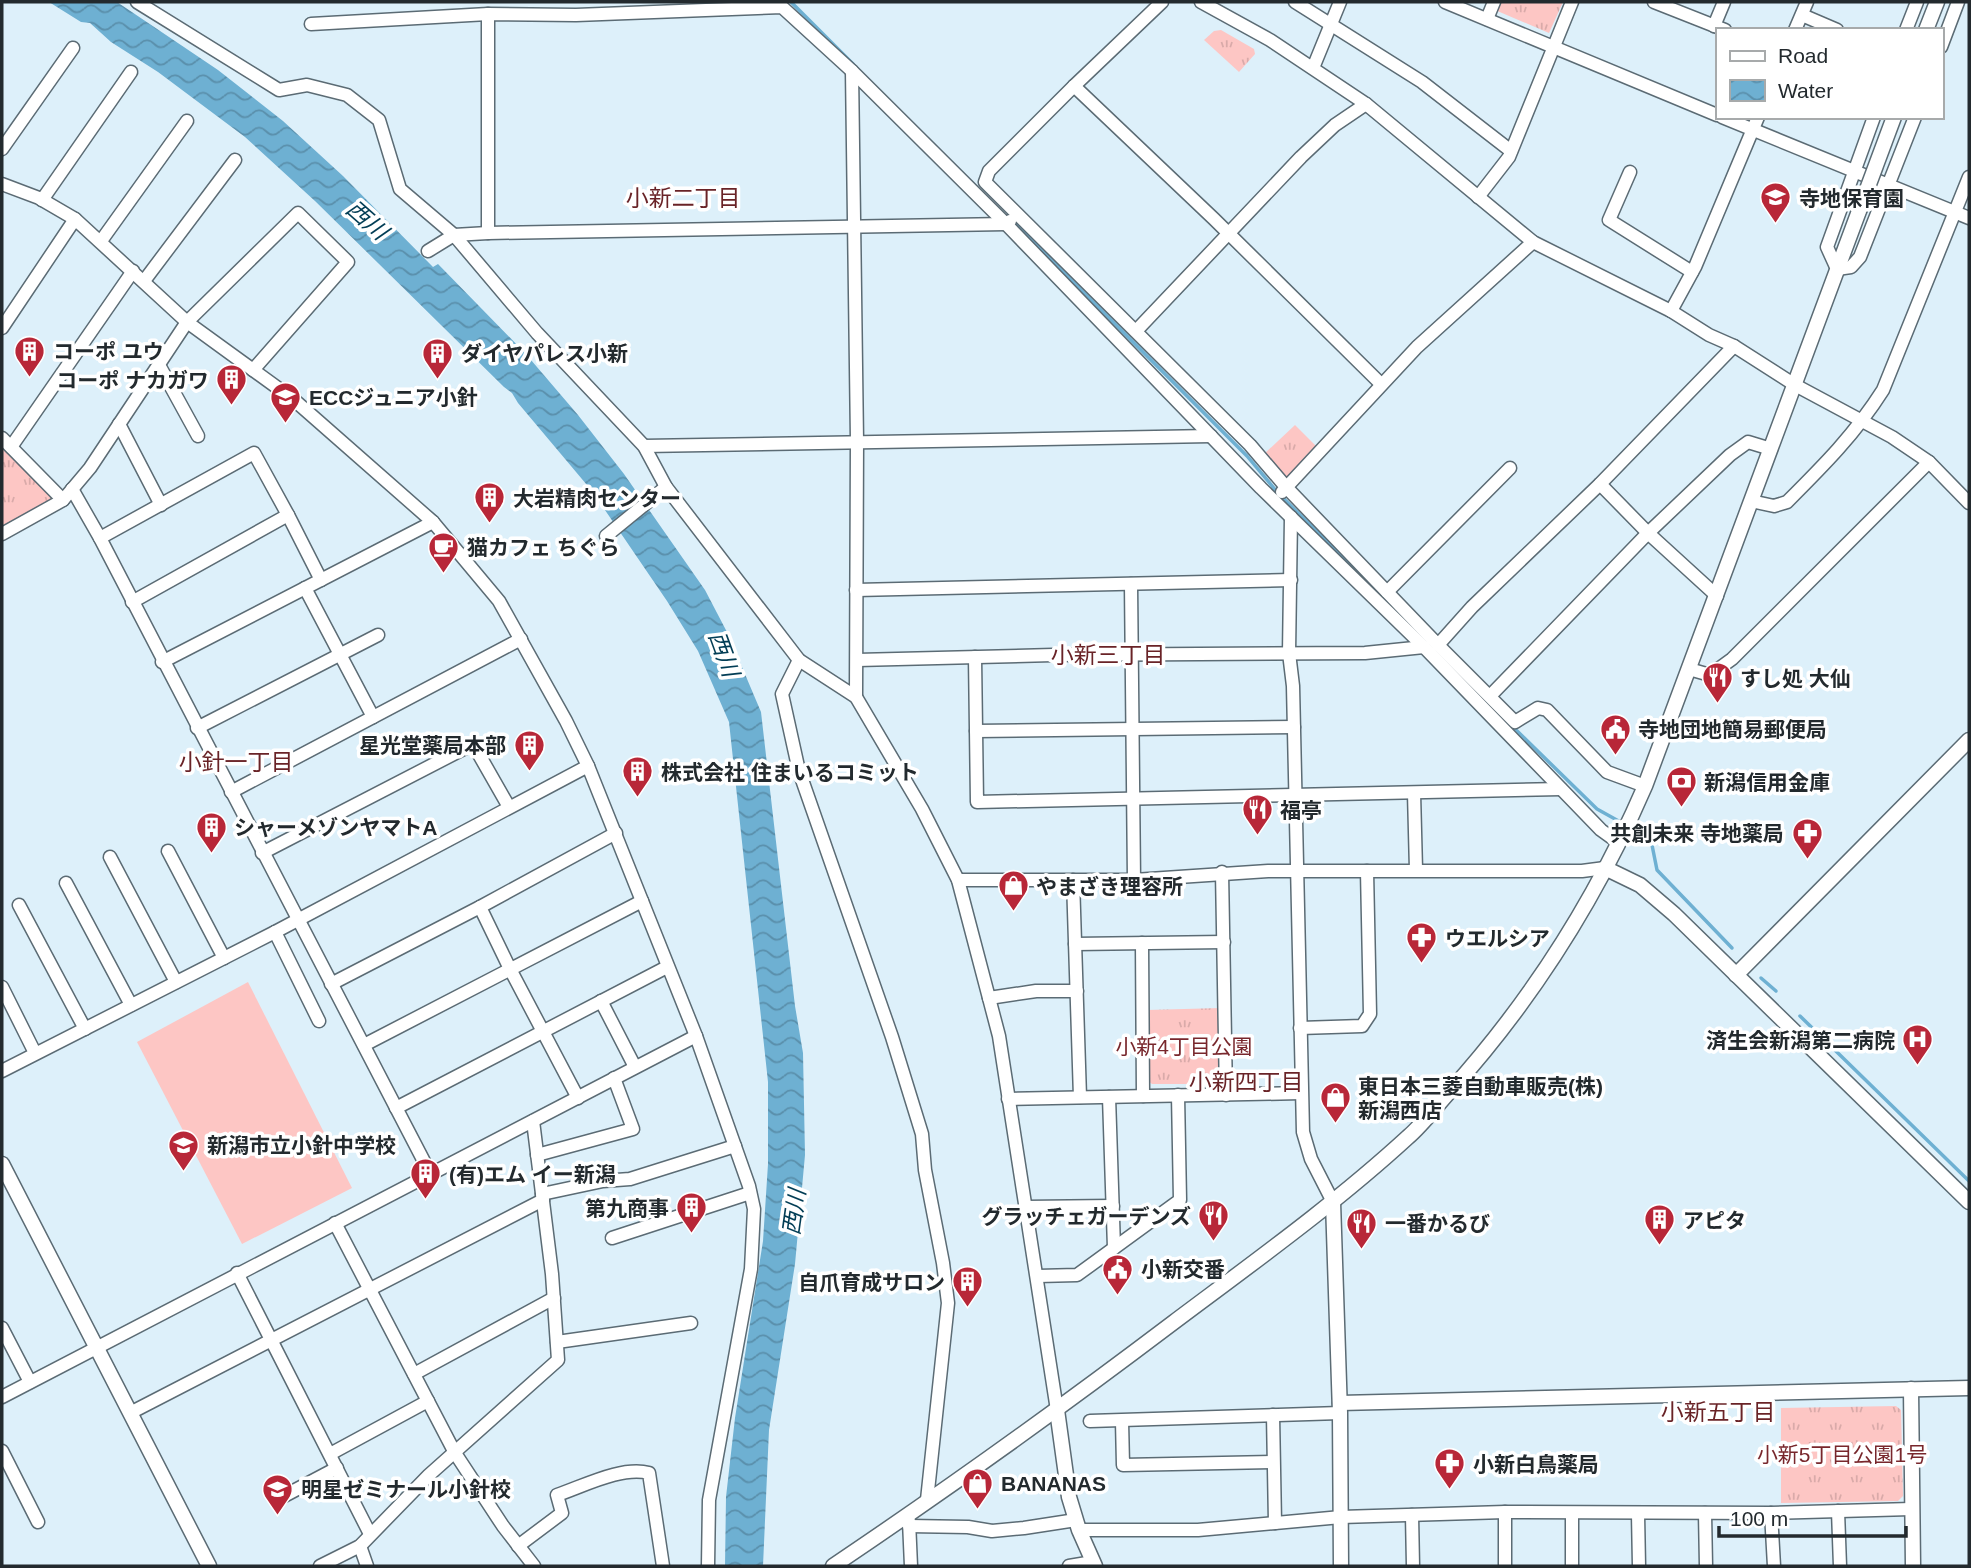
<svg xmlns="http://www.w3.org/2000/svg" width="1971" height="1568" font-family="Arial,'Noto Sans JP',sans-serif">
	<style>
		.grass { fill: url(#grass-tufts) }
		.pitch { fill: #fdc6c4 }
		.water { fill: url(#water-waves) }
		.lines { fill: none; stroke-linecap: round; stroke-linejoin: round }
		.stream { stroke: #6eb0d2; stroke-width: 3.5 }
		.minor-casing { stroke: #5b6b74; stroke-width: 15 }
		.tertiary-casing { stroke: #5b6b74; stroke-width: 17 }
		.minor { stroke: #fff; stroke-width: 12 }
		.tertiary { stroke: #fff; stroke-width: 14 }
		.tertiary-bridge-casing { stroke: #5b6b74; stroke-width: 17; stroke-linecap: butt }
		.tertiary-bridge { stroke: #fff; stroke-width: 14 }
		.labels { text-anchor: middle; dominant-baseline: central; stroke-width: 7; stroke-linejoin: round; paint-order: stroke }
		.poi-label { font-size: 21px; font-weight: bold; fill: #232a2e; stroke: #fff; text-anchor: start }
		.park-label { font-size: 21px; fill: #78272c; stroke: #fff }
		.neighbourhood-label { font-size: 23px; fill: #692327; stroke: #fff }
		.water-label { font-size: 23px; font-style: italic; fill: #023d55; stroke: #fff }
	</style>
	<defs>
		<pattern id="grass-tufts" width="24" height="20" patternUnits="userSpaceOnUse" patternTransform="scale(1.75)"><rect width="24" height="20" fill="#fdc6c4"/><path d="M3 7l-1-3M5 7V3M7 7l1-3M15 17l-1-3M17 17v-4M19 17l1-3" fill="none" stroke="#d9aaa9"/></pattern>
		<pattern id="water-waves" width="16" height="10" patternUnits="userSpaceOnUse" patternTransform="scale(1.75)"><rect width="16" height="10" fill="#6eb0d2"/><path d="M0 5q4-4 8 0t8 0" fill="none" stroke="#5a8fab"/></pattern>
	</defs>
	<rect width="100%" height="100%" fill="#ddf0fa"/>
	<g class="grass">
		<path d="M1498,2h65l-14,31 -54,-23z"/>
		<path d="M1221,30l33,19 1,5 -16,18 -35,-32 10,-9z"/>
		<path d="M1295,425l23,23 -31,30 -23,-24z"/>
		<path d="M2,446l52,52 -52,28z"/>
		<path d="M1221,1008v71l-5,5h-64l-4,-3 -1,-71z"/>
		<path d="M1896,1406l5,4 2,86 -5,5 -117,2v-95z"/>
	</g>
	<path class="pitch" d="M248,982l104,206 -110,56 -105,-202z"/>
	<path class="water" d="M49,2h68l101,68 65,51 60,55 90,91 5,-3 87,89 53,62 46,59 81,116 23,44 33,78 34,294 8,47 2,102 -10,109 -26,166 -6,136h-38l1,-69 9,-79 28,-177 5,-77v-82l-39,-360 -31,-71 -31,-50 -75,-110 -74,-88 -6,-10 -8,-6 -189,-186 -70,-64 -87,-65 -47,-30 -21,-19 -9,-1z"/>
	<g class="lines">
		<g class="stream">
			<path d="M791,2l62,62"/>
			<path d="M1015,224l232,232 31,37 112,112"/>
			<path d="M1512,726l85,83 27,15"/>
			<path d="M1631,828l20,12 6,30 75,78"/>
			<path d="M1761,978l15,13"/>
			<path d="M1800,1016l169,165"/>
		</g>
		<defs>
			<g id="minor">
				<path d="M137,2l142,88 28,-5 40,10 32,25 21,69 54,46 83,98 107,113 22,41 133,173 57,37 66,112 36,71 41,156 58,374"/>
				<path d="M1162,2l-88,84 -85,85 -4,11 265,263 36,42 152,158 34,-38 128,-123 134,-138"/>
				<path d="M1201,2l69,38 96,64 167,138 138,69 38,24 25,11 61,39 97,52 37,25 40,41"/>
				<path d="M1295,2l127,80 89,69"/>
				<path d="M1445,2l272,113"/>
				<path d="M1654,2l71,28"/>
				<path d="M488,14v219"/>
				<path d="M1802,15l35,15"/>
				<path d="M1487,19l7,-17"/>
				<path d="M311,24l177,-10 88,1 206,-8 70,64 154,153 255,264 163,159 177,183 18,13"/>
				<path d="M1714,26l10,-24"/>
				<path d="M1795,30l12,-28"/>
				<path d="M1906,30l11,-28"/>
				<path d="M1941,47l17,-45"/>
				<path d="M1313,68l27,-66"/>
				<path d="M852,71l5,370 -1,256"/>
				<path d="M1074,86l140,133 167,165"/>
				<path d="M1722,117l247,101"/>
				<path d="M1874,117l-47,130 10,22 14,-2 9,-10 55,-140"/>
				<path d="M2,149l71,-101"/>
				<path d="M1630,172l-21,48 83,52"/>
				<path d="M2,184l37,14 36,21 112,103 106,77 140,123 66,79 67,120 22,45 108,270 53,150 5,23 -3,60 -42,231 -1,66"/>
				<path d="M1478,197l31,-40 63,-155"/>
				<path d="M42,200l89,-128"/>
				<path d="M101,241l86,-120"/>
				<path d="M428,251l26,-16 34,-2 518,-9 4,-3"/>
				<path d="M144,281l91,-121"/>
				<path d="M1671,311l24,-44 63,-150"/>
				<path d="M2,328l73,-109"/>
				<path d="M1136,331l165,-174 34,-32 31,-21"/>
				<path d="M159,365l39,71"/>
				<path d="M119,424l42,81"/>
				<path d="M2,438l61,62"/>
				<path d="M644,446l567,-10"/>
				<path d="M11,447l122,-176"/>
				<path d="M1600,484l48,49 69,63"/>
				<path d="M72,489l28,49 330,635"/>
				<path d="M1282,492l135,-145 116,-105"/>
				<path d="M1751,501l23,5 13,-4c37,-37 68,-68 96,-112l86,-213"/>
				<path d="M288,515l33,65"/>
				<path d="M1291,517l-2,136 4,33 10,446 8,27 22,43"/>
				<path d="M2,534l61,-34 27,-32 97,-146 111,-109 50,49 -95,108"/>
				<path d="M606,536l60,-49"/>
				<path d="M100,538l154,-85 34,62 -156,87"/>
				<path d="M1131,584l3,296"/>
				<path d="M305,588l68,129"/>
				<path d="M856,590l435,-10"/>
				<path d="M1387,592l123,-124"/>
				<path d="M1438,645l77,77 23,-14 9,2 60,62 38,14"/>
				<path d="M975,657l2,145 584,-13"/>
				<path d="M799,660l-17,34 17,77 93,266 30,97 3,36 18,93 5,40 -21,197"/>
				<path d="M857,660l196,-5 312,-2 59,-6"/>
				<path d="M162,662l271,-140"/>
				<path d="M1689,669l21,6 22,-16 197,-197"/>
				<path d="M1490,696l158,-163 82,-78 18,-13 23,7"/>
				<path d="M197,728l181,-93"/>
				<path d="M976,731l318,-4"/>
				<path d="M231,792l290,-153"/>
				<path d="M1414,793l2,77"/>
				<path d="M168,851l56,107"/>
				<path d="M262,853l211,-109 36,63"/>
				<path d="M110,857l66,125"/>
				<path d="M1222,872l4,223"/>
				<path d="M958,880h176l134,-9h314l23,-3"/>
				<path d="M1073,880l7,217"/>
				<path d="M66,883l65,122"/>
				<path d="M19,905l66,124"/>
				<path d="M480,907l30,62 68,129"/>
				<path d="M275,932l44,89"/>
				<path d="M1142,943l1,153"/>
				<path d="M1075,944l149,-2"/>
				<path d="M331,984l149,-77 136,-74"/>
				<path d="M2,987l33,66"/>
				<path d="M989,998l47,-7h41"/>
				<path d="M601,1001l34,66"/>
				<path d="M1300,1028l62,-2 8,-12 -3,-143"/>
				<path d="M364,1045l278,-144"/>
				<path d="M2,1071l273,-139 313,-166"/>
				<path d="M1109,1097l5,151"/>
				<path d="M1008,1099l293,-6"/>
				<path d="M396,1108l271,-141"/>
				<path d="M537,1155l96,-26 -19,-51"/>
				<path d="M542,1194l61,-13 27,-2 105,-33"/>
				<path d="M1026,1207l87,-1"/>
				<path d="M335,1223l120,230 48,73 31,40"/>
				<path d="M612,1238l138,-45"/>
				<path d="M237,1273l133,261"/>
				<path d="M1038,1276l39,-1 103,-75 -2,-105"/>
				<path d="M2,1328l28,54"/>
				<path d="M557,1342l134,-19"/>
				<path d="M414,1374l140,-76"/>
				<path d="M2,1397l694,-361"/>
				<path d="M130,1413l413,-213"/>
				<path d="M1273,1415l2,108"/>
				<path d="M1090,1421l250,-8"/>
				<path d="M1122,1421l1,44 150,-3"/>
				<path d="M2,1451l36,71"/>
				<path d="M330,1454l98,-53"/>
				<path d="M284,1496l53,-28"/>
				<path d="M1838,1511l2,55"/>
				<path d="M1705,1513l1,53"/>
				<path d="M1771,1513l3,53"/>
				<path d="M1572,1514v52"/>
				<path d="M1638,1514l1,52"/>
				<path d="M1412,1515l1,51"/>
				<path d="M909,1521l2,45"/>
				<path d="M909,1526l59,1 24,4 32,-3 52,-8"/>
				<path d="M1079,1530h119l143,-13 164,-5 266,1 140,-4"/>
				<path d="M360,1546l7,20"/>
				<path d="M518,1546l44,-33 -5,-18c27,-9 64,-29 92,-22l14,93"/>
				<path d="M320,1566l40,-20 69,-71 129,-115 -6,-86 -19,-153"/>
				<path d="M1069,1566l24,-4"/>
				<path d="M1505,1566v-54"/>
			</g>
			<g id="tertiary">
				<path d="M1926,30l11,-28"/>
				<path d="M1605,868l35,17 34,29 295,288"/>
				<path d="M1736,975l233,-235"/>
				<path d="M2,1164l207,402"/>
				<path d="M1333,1202l7,211 1,153"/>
				<path d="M1911,1389l2,177"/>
				<path d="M1340,1403l629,-15"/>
				<path d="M1057,1410l12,87 10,33 16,36"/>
				<path d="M833,1566c116,-78 230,-160 341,-244 80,-60 161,-118 234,-185 16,-14 29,-32 43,-47 81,-90 146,-193 194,-304l214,-575"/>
			</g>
		</defs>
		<use href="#minor" class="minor-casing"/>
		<use href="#tertiary" class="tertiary-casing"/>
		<use href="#minor" class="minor"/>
		<use href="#tertiary" class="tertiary"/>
		<defs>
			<path id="tertiary-bridge" d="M1859,211l35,-94"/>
		</defs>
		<use href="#tertiary-bridge" class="tertiary-bridge-casing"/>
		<use href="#tertiary-bridge" class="tertiary-bridge"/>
	</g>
	<defs>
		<symbol id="school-pin" viewBox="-11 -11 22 30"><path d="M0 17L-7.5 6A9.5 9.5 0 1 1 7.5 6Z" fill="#b82738" stroke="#fff"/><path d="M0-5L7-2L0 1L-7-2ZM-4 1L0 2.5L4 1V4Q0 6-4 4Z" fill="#fff"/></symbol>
		<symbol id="building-pin" viewBox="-11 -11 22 30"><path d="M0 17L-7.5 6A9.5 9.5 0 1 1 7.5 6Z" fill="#b82738" stroke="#fff"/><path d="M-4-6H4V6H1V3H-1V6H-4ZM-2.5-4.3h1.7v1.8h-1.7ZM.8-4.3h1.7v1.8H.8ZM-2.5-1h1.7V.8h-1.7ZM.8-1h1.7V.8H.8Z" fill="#fff"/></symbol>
		<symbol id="cafe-pin" viewBox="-11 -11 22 30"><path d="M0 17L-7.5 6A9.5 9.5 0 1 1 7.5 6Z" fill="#b82738" stroke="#fff"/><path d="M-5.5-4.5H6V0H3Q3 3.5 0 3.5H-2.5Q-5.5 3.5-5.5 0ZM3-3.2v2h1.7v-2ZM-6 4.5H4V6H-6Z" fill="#fff"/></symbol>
		<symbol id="restaurant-pin" viewBox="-11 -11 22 30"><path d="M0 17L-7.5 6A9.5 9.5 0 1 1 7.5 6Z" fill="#b82738" stroke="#fff"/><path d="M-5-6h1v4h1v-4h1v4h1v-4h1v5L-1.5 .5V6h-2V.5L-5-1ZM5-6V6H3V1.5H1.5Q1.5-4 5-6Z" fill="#fff"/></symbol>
		<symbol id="civic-pin" viewBox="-11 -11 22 30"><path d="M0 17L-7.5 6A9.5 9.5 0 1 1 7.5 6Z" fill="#b82738" stroke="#fff"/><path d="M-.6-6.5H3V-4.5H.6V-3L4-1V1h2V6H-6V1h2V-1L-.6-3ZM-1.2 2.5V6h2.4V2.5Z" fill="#fff"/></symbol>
		<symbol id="bank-pin" viewBox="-11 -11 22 30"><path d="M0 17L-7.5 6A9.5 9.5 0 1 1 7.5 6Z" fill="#b82738" stroke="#fff"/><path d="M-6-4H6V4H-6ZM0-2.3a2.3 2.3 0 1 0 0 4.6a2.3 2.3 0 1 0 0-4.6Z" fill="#fff"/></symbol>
		<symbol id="pharmacy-pin" viewBox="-11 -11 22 30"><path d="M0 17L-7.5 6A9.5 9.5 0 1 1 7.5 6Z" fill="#b82738" stroke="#fff"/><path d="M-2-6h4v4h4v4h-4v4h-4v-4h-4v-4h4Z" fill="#fff"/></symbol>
		<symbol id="shop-pin" viewBox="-11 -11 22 30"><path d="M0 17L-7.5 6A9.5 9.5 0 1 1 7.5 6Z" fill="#b82738" stroke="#fff"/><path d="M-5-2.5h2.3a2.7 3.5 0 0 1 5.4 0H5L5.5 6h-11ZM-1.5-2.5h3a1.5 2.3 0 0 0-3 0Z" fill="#fff"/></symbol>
		<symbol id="hospital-pin" viewBox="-11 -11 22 30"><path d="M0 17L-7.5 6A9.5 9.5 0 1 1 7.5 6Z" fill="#b82738" stroke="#fff"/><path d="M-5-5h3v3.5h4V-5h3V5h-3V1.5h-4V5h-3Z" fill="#fff"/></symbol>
	</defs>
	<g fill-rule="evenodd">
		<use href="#school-pin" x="1758" y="180" width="35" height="47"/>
		<use href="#building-pin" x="12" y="334" width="35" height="47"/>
		<use href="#building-pin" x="420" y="336" width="35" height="47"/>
		<use href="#building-pin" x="214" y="362" width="35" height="47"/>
		<use href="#school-pin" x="268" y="380" width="35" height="47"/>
		<use href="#building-pin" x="472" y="480" width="35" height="47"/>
		<use href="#cafe-pin" x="426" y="530" width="35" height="47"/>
		<use href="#restaurant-pin" x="1700" y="660" width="35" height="47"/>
		<use href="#civic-pin" x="1598" y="712" width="35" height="47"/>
		<use href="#building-pin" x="512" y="728" width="35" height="47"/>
		<use href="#building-pin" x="620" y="754" width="35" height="47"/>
		<use href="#bank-pin" x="1664" y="764" width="35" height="47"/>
		<use href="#restaurant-pin" x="1240" y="792" width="35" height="47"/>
		<use href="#building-pin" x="194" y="810" width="35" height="47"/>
		<use href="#pharmacy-pin" x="1790" y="816" width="35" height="47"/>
		<use href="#shop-pin" x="996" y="868" width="35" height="47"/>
		<use href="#pharmacy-pin" x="1404" y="920" width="35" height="47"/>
		<use href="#hospital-pin" x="1900" y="1022" width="35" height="47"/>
		<use href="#shop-pin" x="1318" y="1080" width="35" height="47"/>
		<use href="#school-pin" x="166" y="1128" width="35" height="47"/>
		<use href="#building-pin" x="408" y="1156" width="35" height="47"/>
		<use href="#building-pin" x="674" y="1190" width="35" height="47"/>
		<use href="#restaurant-pin" x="1196" y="1198" width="35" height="47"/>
		<use href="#building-pin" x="1642" y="1202" width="35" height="47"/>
		<use href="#restaurant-pin" x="1344" y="1206" width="35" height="47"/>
		<use href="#civic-pin" x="1100" y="1252" width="35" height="47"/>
		<use href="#building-pin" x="950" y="1264" width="35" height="47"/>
		<use href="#pharmacy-pin" x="1432" y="1446" width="35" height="47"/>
		<use href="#shop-pin" x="960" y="1466" width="35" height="47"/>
		<use href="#school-pin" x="260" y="1472" width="35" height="47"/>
	</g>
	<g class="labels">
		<g class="poi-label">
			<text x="1799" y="198">寺地保育園</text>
			<text x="53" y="351">コーポ ユウ</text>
			<text x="461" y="353">ダイヤパレス小新</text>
			<text x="209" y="380" text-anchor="end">コーポ ナカガワ</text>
			<text x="309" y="397">ECCジュニア小針</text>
			<text x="513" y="498">大岩精肉センター</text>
			<text x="467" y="547">猫カフェ ちぐら</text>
			<text x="1740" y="678">すし処 大仙</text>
			<text x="1638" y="729">寺地団地簡易郵便局</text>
			<text x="506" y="745" text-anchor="end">星光堂薬局本部</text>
			<text x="661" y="772">株式会社 住まいるコミット</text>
			<text x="1704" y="782">新潟信用金庫</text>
			<text x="1280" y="810">福亭</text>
			<text x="234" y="827">シャーメゾンヤマトA</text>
			<text x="1784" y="833" text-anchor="end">共創未来 寺地薬局</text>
			<text x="1036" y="886">やまざき理容所</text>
			<text x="1445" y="938">ウエルシア</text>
			<text x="1895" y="1040" text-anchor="end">済生会新潟第二病院</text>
			<text x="1358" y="1086">東日本三菱自動車販売(株)<tspan x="1358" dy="24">新潟西店</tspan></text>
			<text x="207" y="1145">新潟市立小針中学校</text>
			<text x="449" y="1174">(有)エム イー新潟</text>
			<text x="669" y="1208" text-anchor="end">第九商事</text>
			<text x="1191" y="1216" text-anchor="end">グラッチェガーデンズ</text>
			<text x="1683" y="1220">アピタ</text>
			<text x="1385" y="1223">一番かるび</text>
			<text x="1141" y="1269">小新交番</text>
			<text x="945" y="1282" text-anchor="end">自爪育成サロン</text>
			<text x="1473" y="1464">小新白鳥薬局</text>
			<text x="1001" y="1483">BANANAS</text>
			<text x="301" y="1489">明星ゼミナール小針校</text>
		</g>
		<g class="park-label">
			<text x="1184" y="1046">小新4丁目公園</text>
			<text x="1842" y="1454">小新5丁目公園1号</text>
		</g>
		<g class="neighbourhood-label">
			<text x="683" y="198">小新二丁目</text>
			<text x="1108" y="655">小新三丁目</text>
			<text x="236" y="762">小針一丁目</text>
			<text x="1246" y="1082">小新四丁目</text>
			<text x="1718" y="1412">小新五丁目</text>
		</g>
		<g class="water-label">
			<text transform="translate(367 220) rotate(41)">西川</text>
			<text transform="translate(724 654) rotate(70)">西川</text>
			<text transform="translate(794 1212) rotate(-82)">西川</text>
		</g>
	</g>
	<rect width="1971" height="1568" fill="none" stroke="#232a2e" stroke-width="7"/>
	<rect x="1716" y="28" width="228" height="91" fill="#ffffff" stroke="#a7aaab" stroke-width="2"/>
	<rect x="1730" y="51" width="35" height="10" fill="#ffffff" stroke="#a7aaab" stroke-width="2"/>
	<text x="1778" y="63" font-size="21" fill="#232a2e">Road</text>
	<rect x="1730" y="80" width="35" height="21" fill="url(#water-waves)" stroke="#a7aaab" stroke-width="2"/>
	<text x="1778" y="98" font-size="21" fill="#232a2e">Water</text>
	<path d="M1719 1526v10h187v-10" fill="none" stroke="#232a2e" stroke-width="3.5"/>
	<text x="1730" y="1526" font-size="21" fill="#232a2e" stroke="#ffffff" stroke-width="5" paint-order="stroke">100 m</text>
</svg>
